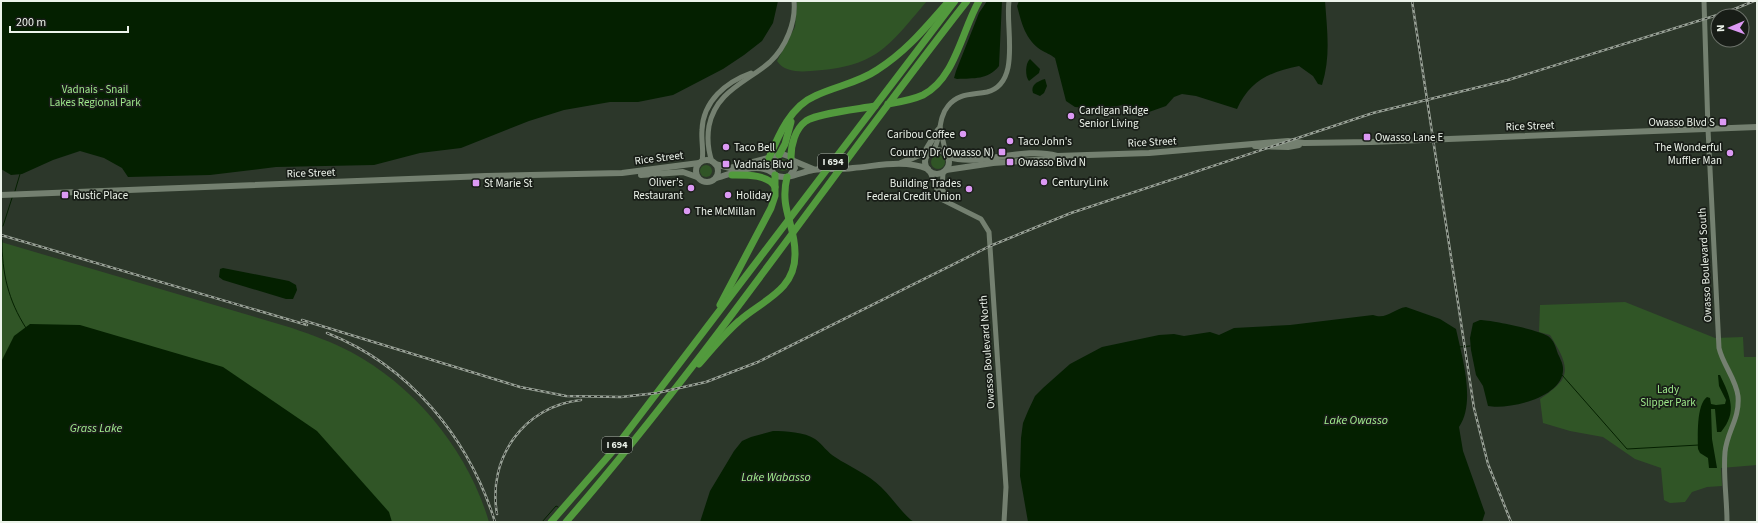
<svg xmlns="http://www.w3.org/2000/svg" width="1758" height="523" font-family="'Source Sans 3',sans-serif">
	<style>
		.green { fill: #305526 }
		.water { fill: #042000 }
		.lines { fill: none; stroke-linecap: round; stroke-linejoin: round }
		.stream { stroke: #042000; stroke-width: 1 }
		.tertiary { stroke: #748070; stroke-width: 5 }
		.secondary { stroke: #748070; stroke-width: 6 }
		.motorway { stroke: #529a3d; stroke-width: 7 }
		.rail-casing { stroke: #98a196; stroke-width: 2.5 }
		.rail { stroke: #181d17; stroke-width: 1; stroke-dasharray: 3; stroke-linecap: butt }
		.poi-dot { fill: #dc99f4; stroke: #181d17; stroke-width: 1.5 }
		.labels { text-anchor: middle; dominant-baseline: central; stroke-width: 3.5; stroke-linejoin: round; paint-order: stroke }
		.shield { fill: #181d17; stroke: #acb3ab; stroke-width: 1 }
		.shield-label { font-size: 10px; font-weight: bold; fill: #ecf3ea }
		.park-label { font-size: 11px; fill: #9fea8c; stroke: #181d17 }
		.poi-label { font-size: 11px; fill: #ecf3ea; stroke: #181d17; text-anchor: start }
		.street-label { font-size: 11px; fill: #ecf3ea; stroke: #181d17 }
		.water-label { font-size: 12px; font-style: italic; fill: #a2ed8f; stroke: #181d17 }
	</style>
	<rect width="100%" height="100%" fill="#2c372a"/>
	<g class="green">
		<path d="M797,1h130c-40,47 -51,66 -116,70 -12,1 -27,1 -34,-10l18,-34z"/>
		<circle cx="938" cy="162" r="7"/>
		<circle cx="783" cy="165" r="6"/>
		<circle cx="706" cy="171" r="6"/>
		<path d="M1,242l291,86c20,7 40,14 59,24 65,35 117,99 138,170h-488z"/>
		<path d="M1625,302l90,36 28,-1 1,20h13v108l-36,3 1,18 -15,1 -15,5 -7,10 -15,1 -6,-3 -3,-32 -26,-9 -32,-22 -33,-6 -27,-8 -3,-24c7,-5 17,-12 22,-19 9,-14 -5,-33 -12,-45l-11,-3 1,-27z"/>
	</g>
	<g class="water">
		<path d="M1,1h777l-5,22 -11,18 -18,14 -21,14 -50,26 -35,7h-28l-46,8 -35,11 -68,27 -41,5 -46,12 -98,2 -66,8 -82,2 -6,-9 -18,-10 -24,-7 -27,9 -31,14 -11,1 -10,-6z"/>
		<path d="M987,1h15l-3,65c-11,14 -25,12 -42,13l-3,-1 2,-7 23,-58z"/>
		<path d="M1019,1h306c2,28 6,56 -3,84l-4,-1 -5,-8 -14,-10c-29,6 -49,14 -62,43l-41,-13 -14,-2 -8,3 -8,9 -17,6 -25,-7 -27,4 -22,-2 -9,-6 -11,-43c-5,-4 -9,-5 -14,-8 -16,-11 -19,-26 -24,-44z"/>
		<path d="M1030,59l10,10 -1,4 -10,8c-4,-4 -4,-18 1,-22z"/>
		<path d="M1045,79l2,7 -3,7 -4,3 -7,-3c-3,-8 5,-12 12,-14z"/>
		<path d="M223,268l66,13 7,4 1,5 -4,9h-7l-63,-19 -4,-3 1,-8z"/>
		<path d="M1406,307l34,12 16,10c6,28 20,73 3,98l4,24 22,62 -3,9h-454l-8,-46 1,-38 2,-15 5,-12 7,-15 8,-8 27,-24 32,-17 57,-12 15,-1 10,2 26,-4 9,3 15,-7 56,-3 83,-10c14,5 20,-6 33,-8z"/>
		<path d="M1480,320c11,0 59,10 68,16 6,4 8,12 10,18 2,4 5,10 5,14 2,29 -53,42 -75,38l-5,-20 -7,-11 -5,-25 -1,-12 3,-15z"/>
		<path d="M30,324l50,1 143,42 94,64 72,81 3,10h-391v-160l13,-26z"/>
		<path d="M1718,375h2c10,21 18,37 1,57h-4l-2,-23h-4l1,30 5,29h-8l-1,-10 -8,-5 -2,-4c0,-12 -2,-44 9,-52l3,1 1,6 5,1 9,-1 1,-4 -7,-14z"/>
		<path d="M773,431c12,0 32,1 42,8 7,5 13,14 20,18 15,10 33,17 46,30 11,10 21,27 33,35h-214l10,-31 24,-40 8,-10 9,-4z"/>
	</g>
	<g class="lines">
		<g class="stream">
			<path d="M15,191l5,-17"/>
			<path d="M3,226l9,-28"/>
			<path d="M2,240c0,33 6,60 24,88"/>
			<path d="M1459,347l11,-1"/>
			<path d="M1562,375l65,74 72,-4"/>
			<path d="M542,522l14,-16 2,1"/>
		</g>
		<g class="tertiary">
			<path d="M1704,1l4,128 11,219c4,17 17,31 19,48 2,23 -11,35 -13,56 -2,23 2,47 2,70"/>
			<path d="M940,127l6,27"/>
			<path d="M933,151c9,-13 4,-32 15,-45 10,-13 24,-11 39,-14 35,-9 18,-65 22,-91"/>
			<path d="M702,161c2,-10 -1,-20 0,-31 1,-29 24,-48 49,-57"/>
			<path d="M712,162c-4,-12 -5,-24 -3,-36 7,-35 38,-44 61,-64 16,-15 26,-40 24,-61"/>
			<path d="M930,172l11,27 40,20 8,13 17,255 -2,35"/>
			<path d="M943,173l-1,16 7,13"/>
		</g>
		<g class="secondary">
			<path d="M1255,146l33,1 11,-2"/>
			<circle cx="937" cy="162" r="12"/>
			<path d="M924,153l14,-23"/>
			<path d="M948,157c33,10 74,-11 109,-1l92,-3 139,-12 16,2 67,-1 386,-15"/>
			<circle cx="707" cy="171" r="11"/>
			<path d="M794,161l19,8"/>
			<path d="M901,163l23,-10h6"/>
			<path d="M715,164l15,4 42,-11"/>
			<path d="M946,170l47,-7 56,-4 8,-3"/>
			<path d="M641,175l42,-3 14,5"/>
			<path d="M790,175l5,-7 -4,-11 -9,-3c-11,2 -14,13 -7,21 11,6 26,-3 38,-5 13,-2 26,0 40,-2 25,-2 50,-9 75,1"/>
			<path d="M716,178c17,-4 40,-17 57,-5"/>
			<path d="M1,195l485,-19 136,-3 77,-10"/>
		</g>
		<g class="motorway">
			<path d="M888,104c12,-2 24,-4 35,-9 32,-16 39,-65 56,-94"/>
			<path d="M779,155l6,-11 6,-22"/>
			<path d="M791,157c0,-12 4,-28 15,-36 12,-8 53,-12 69,-15"/>
			<path d="M769,158c10,-24 22,-52 46,-62 21,-10 43,-13 62,-26 30,-19 49,-43 72,-69"/>
			<path d="M732,175c12,0 37,-1 43,12"/>
			<path d="M720,305l51,-97 4,-12v-21"/>
			<path d="M699,364c13,-15 25,-30 40,-43 22,-20 56,-30 56,-66 1,-30 -16,-45 -8,-78"/>
			<path d="M551,522l61,-70 343,-451"/>
			<path d="M566,522c144,-166 266,-349 401,-521"/>
		</g>
		<defs>
			<g id="rail">
				<path d="M1412,1l62,407 14,56 23,58"/>
				<path d="M1,235l306,90"/>
				<path d="M302,320l218,67 46,9 55,1 36,-4 49,-11 52,-20 232,-116 81,-33 302,-100 135,-33 219,-68 27,-11"/>
				<path d="M327,333c83,33 142,105 168,189"/>
				<path d="M497,514c-10,-56 27,-108 84,-114"/>
			</g>
		</defs>
		<use href="#rail" class="rail-casing"/>
		<use href="#rail" class="rail"/>
	</g>
	<g class="poi-dot">
		<circle cx="1071" cy="116" r="4"/>
		<rect x="1719" y="118" width="8" height="8" rx="2"/>
		<circle cx="963" cy="134" r="4"/>
		<rect x="1363" y="133" width="8" height="8" rx="2"/>
		<circle cx="1010" cy="141" r="4"/>
		<circle cx="726" cy="147" r="4"/>
		<rect x="998" y="148" width="8" height="8" rx="2"/>
		<circle cx="1730" cy="153" r="4"/>
		<rect x="1006" y="158" width="8" height="8" rx="2"/>
		<rect x="722" y="160" width="8" height="8" rx="2"/>
		<circle cx="1044" cy="182" r="4"/>
		<rect x="472" y="179" width="8" height="8" rx="2"/>
		<circle cx="691" cy="188" r="4"/>
		<circle cx="969" cy="189" r="4"/>
		<rect x="61" y="191" width="8" height="8" rx="2"/>
		<circle cx="728" cy="195" r="4"/>
		<circle cx="687" cy="211" r="4"/>
	</g>
	<g class="labels">
		<g class="shield">
			<rect x="818" y="154" width="30" height="16" rx="3"/>
			<rect x="602" y="437" width="30" height="16" rx="3"/>
		</g>
		<g class="shield-label">
			<text x="833" y="162">I 694</text>
			<text x="617" y="445">I 694</text>
		</g>
		<g class="park-label">
			<text x="95" y="89">Vadnais - Snail<tspan x="95" dy="13">Lakes Regional Park</tspan></text>
			<text x="1668" y="389">Lady<tspan x="1668" dy="13">Slipper Park</tspan></text>
		</g>
		<g class="poi-label">
			<text x="1079" y="110">Cardigan Ridge<tspan x="1079" dy="13">Senior Living</tspan></text>
			<text x="1715" y="122" text-anchor="end">Owasso Blvd S</text>
			<text x="955" y="134" text-anchor="end">Caribou Coffee</text>
			<text x="1375" y="137">Owasso Lane E</text>
			<text x="1018" y="141">Taco John's</text>
			<text x="734" y="147">Taco Bell</text>
			<text x="1722" y="147" text-anchor="end">The Wonderful<tspan x="1722" dy="13">Muffler Man</tspan></text>
			<text x="994" y="152" text-anchor="end">Country Dr (Owasso N)</text>
			<text x="1018" y="162">Owasso Blvd N</text>
			<text x="734" y="164">Vadnais Blvd</text>
			<text x="683" y="182" text-anchor="end">Oliver’s<tspan x="683" dy="13">Restaurant</tspan></text>
			<text x="1052" y="182">CenturyLink</text>
			<text x="484" y="183">St Marie St</text>
			<text x="961" y="183" text-anchor="end">Building Trades<tspan x="961" dy="13">Federal Credit Union</tspan></text>
			<text x="73" y="195">Rustic Place</text>
			<text x="736" y="195">Holiday</text>
			<text x="695" y="211">The McMillan</text>
		</g>
		<g class="street-label">
			<text transform="translate(1530 126) rotate(-2)">Rice Street</text>
			<text transform="translate(1152 142) rotate(-3)">Rice Street</text>
			<text transform="translate(659 158) rotate(-7)">Rice Street</text>
			<text transform="translate(311 173) rotate(-2)">Rice Street</text>
			<text transform="translate(1705 265) rotate(-93)">Owasso Boulevard South</text>
			<text transform="translate(987 352) rotate(-94)">Owasso Boulevard North</text>
		</g>
		<g class="water-label">
			<text x="1356" y="420">Lake Owasso</text>
			<text x="96" y="428">Grass Lake</text>
			<text x="776" y="477">Lake Wabasso</text>
		</g>
	</g>
	<rect width="1758" height="523" fill="none" stroke="#ecf3ea" stroke-width="4"/>
	<g transform="translate(1730 28) rotate(268)"><circle r="19" fill="#181d17" stroke="#6d736b"/>
	<path d="M0-3L7 15L0 10L-7 15Z" fill="#dc99f4"/>
	<text y="-6" font-size="11" font-weight="bold" text-anchor="middle" fill="#ecf3ea">N</text>
	</g>
	<path d="M10 26v6h118v-6" fill="none" stroke="#ecf3ea" stroke-width="2"/>
	<text x="16" y="26" font-size="12" fill="#ecf3ea" stroke="#181d17" stroke-width="3" paint-order="stroke">200 m</text>
</svg>
